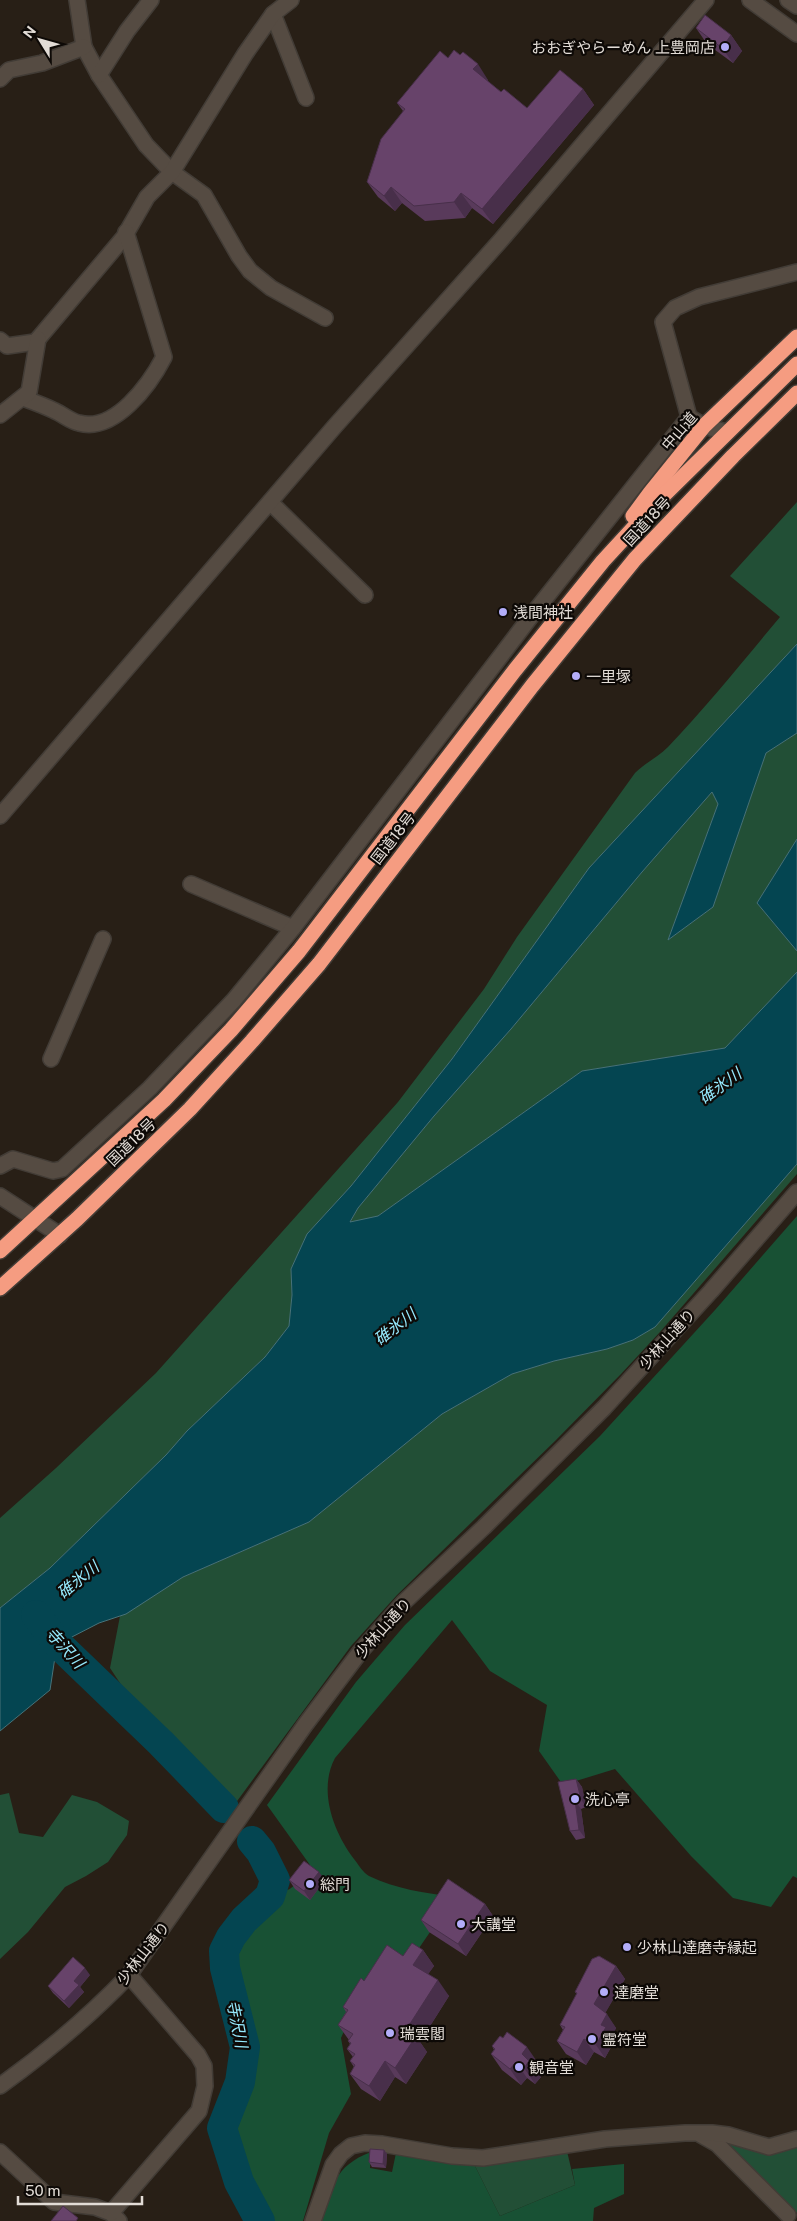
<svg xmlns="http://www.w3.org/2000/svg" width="797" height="2221" font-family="'Public Sans','Noto Sans JP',sans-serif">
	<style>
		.green { fill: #224f36 }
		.forest { fill: #185134 }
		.water { fill: #044551; stroke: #477279 }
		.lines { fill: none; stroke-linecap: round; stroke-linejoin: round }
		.river { stroke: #044551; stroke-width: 30 }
		.minor-casing { stroke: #423c36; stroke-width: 18 }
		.highway-casing { stroke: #423c36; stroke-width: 18 }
		.minor { stroke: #554b42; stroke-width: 15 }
		.highway { stroke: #f59c81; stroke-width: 15 }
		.wall { fill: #593a5b }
		.shaded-wall { fill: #482f4a }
		.building { fill: #67436a; stroke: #482f4a }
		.poi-dot { fill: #b3adf9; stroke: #0d0906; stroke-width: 2 }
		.labels { text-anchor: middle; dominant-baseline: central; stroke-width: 4.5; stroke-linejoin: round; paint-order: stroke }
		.poi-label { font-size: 15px; fill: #e2dcd6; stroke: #0d0906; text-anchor: start }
		.street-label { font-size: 15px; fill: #e2dcd6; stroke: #0d0906 }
		.water-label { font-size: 16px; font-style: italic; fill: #95e9fd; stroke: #0d0906 }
	</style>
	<rect width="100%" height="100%" fill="#281f16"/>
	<g class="green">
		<path d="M797,502v142l-208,224 -137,191 -101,127 -44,48 -16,35 1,26 -3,31 -24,31 -78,74 -21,24 -116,113 -50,40v-90l56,-50 100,-95 242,-271 86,-113 33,-52 118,-164c10,-10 23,-16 33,-26 39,-41 75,-86 112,-130l-50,-41z"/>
		<path d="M797,733v106l-40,64 40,48v21l-72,76 -143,23 -204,145 -28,7 8,-15 76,-92 77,-87 131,-157 70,-80 6,12 -50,136 45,-33 53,-154z"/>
		<path d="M797,1164v10l-137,158 -39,42 -66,67 -158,154 -46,51 -119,162 -100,-107 -22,-33 10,-52 63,-39 126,-55 133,-108 70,-40 42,-13 53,-12 26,-9 22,-13z"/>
		<path d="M9,1793l10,40 24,4 29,-42 25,7 32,19 -2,14 -19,27 -22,14 -21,11 -37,45 -28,27v-164z"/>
		<path d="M721,2140l76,4v69z"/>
		<path d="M566,2147l9,38 -75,31 -25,-50z"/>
	</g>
	<g class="forest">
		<path d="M797,1216v662l-4,-2 -22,31 -38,-9 -42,-42 -76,-87 -52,16 -24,-34 8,-46 -57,-34 -38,-51 -117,138c-17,32 -2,73 19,101 4,5 9,14 15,17 27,13 56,17 85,21l-39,57 -56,43 -18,41 10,56 -22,39 -26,88h-35l-21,-40 -14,-36v-16l18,-57 -22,-101 4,-29 8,-10 22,-19 17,-21c15,-1 21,-16 30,-27l-43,-60 89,-123 49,-57 195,-189 115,-126z"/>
		<path d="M371,2152l-1,16 22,4 4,-19 79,13 25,50 75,-31 -3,-16 52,-5v30l-30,14 -1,13h-272c11,-34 13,-55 50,-69z"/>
	</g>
	<g class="water">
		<path d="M797,644v89l-31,20 -53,154 -45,33 50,-136 -6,-12 -70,80 -131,157 -77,87 -76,92 -8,14 28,-6 204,-145 143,-23 72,-76v192l-142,163 -22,13 -26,9 -53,12 -42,13 -70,40 -133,108 -126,55 -57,37 -27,9 -33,17 -11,17 -5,33 -50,41v-123l50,-40 116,-113 21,-24 78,-74 24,-31 3,-31 -1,-26 16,-35 44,-48 101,-127 137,-191z"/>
		<path d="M797,839v112l-40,-48z"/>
	</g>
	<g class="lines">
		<g class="river">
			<path d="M36,1615l22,29 103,99 63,65"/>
			<path d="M252,1841l9,11 14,28 -5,16 -26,24 -13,17 -7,14 1,17 20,79 -5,35 -18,46 17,54 21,39"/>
		</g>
		<defs>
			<g id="minor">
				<path d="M77,0l7,47 15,28 47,70 26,27 32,23 35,61 11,15 21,17 54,30"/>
				<path d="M750,0l47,34"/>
				<path d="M788,0l9,6"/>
				<path d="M273,14l33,84"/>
				<path d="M99,75l28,-44 24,-31"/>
				<path d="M0,79l9,-9 33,-7 42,-16"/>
				<path d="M0,340l7,6 28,-4 3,-3 86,-102 23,-40 25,-25 73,-118 28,-40 18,-14"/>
				<path d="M23,398c11,4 22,8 32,13 9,4 15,10 24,12 36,10 71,-39 85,-66l-38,-125"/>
				<path d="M0,415l29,-23 9,-53"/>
				<path d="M726,432l-22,-6 -15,-9 -26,-95 12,-14 24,-11 98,-25"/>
				<path d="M270,502l95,93"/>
				<path d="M0,816l335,-390 166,-186 205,-240"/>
				<path d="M191,884l102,44"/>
				<path d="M51,1059l52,-120"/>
				<path d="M0,1166l13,-7 40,12 9,-2 88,-81 84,-88 59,-72 239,-313 157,-198"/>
				<path d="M0,1196l60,39"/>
				<path d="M0,2086c47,-34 89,-69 129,-111l176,-250 55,-73 44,-50 80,-75 120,-119 107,-117 86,-99"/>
				<path d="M701,2135l16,9 71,71"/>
				<path d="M0,2152l54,50 41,5 16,6 8,8"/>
				<path d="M111,2213l88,-102 6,-25 -1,-20 -6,-11 -69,-80"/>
				<path d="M313,2221l20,-56 8,-11 10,-8 14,-3 17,1 70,12 31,2 122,-19 80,-6h27l16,2 41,12 28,-8"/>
			</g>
			<g id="highway">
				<path d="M633,516l17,-23 54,-67 93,-89"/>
				<path d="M0,1251l164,-151 67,-70 68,-79 216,-281 88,-109 58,-63 136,-134"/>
				<path d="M0,1288l77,-69 113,-110 62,-68 67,-77 213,-278 103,-127 98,-103 64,-63"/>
			</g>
		</defs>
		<use href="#minor" class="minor-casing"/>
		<use href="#highway" class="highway-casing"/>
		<use href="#minor" class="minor"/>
		<use href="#highway" class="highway"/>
	</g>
	<g class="wall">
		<path d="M696,28l35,7 11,16 -9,12 -26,-19z"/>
		<path d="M448,58l40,22 -1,1 14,11 26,16 56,-19 11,16 -101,119 -21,-16 -7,10 -40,3 -23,-18 -7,8 -17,-14 -11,-15 36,-71 -6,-8z"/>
		<path d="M576,1779l6,8 4,20 -5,2 4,29 -9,2 -6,-9z"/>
		<path d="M289,1880h36l-15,20 -15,-11z"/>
		<path d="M485,1904l8,12 -27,40 -37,-24 -8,-12z"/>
		<path d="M423,1950l11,16 -6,8 21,22 -29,46 7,10 -21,32 -11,-7 -15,24 -19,-12 -11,-15 4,-7 -4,-6 3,-4 -6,-8 3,-5 -2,-3 1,-1 -11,-15 8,-13 -3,-5 21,-26 39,-25z"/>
		<path d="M616,1966l9,13 -20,34 11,15 -4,8 3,4 -10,18 -11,-6 -8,13 -20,-11 -9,-13 6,-11 -3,-5 17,-31 -2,-2z"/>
		<path d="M90,1975l-10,12 4,5 -15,16 -16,-15 -5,-7z"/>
		<path d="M492,2046l46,17 -4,5 7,9 -6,7 -8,-6 -6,7 -19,-15 -11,-16 3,-4z"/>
		<path d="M384,2150l3,4 -1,14 -14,-1 -3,-5z"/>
	</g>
	<g class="shaded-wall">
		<path d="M731,35l11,16 -9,12 -11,-15z"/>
		<path d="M478,64l10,16 -4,5 -11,-16z"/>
		<path d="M583,89l11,16 -101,119 -11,-15z"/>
		<path d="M391,187l11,16 -7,8 -11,-15z"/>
		<path d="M461,193l11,15 -7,10 -11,-16z"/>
		<path d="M576,1779l6,8 4,20 -5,-8z"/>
		<path d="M575,1800l6,9 4,29 -6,-8z"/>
		<path d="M319,1872l6,8 -15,20 -6,-9z"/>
		<path d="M485,1904l8,12 -27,40 -8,-12z"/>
		<path d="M423,1950l11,16 -10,14 -11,-15z"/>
		<path d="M616,1966l9,13 -22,38 -9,-13z"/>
		<path d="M85,1968l5,7 -10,12 4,5 -15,16 -5,-7 10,-20z"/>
		<path d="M438,1980l11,16 -29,46 7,10 -21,32 -11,-16 11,-38z"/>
		<path d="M607,2014l9,14 -4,8 3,4 -10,18 -9,-13 5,-20z"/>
		<path d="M584,2039l10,13 -8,13 -9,-13z"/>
		<path d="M527,2047l11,16 -4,5 7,9 -6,7 -11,-16 -2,-14z"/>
		<path d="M385,2061l10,16 -15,24 -11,-15z"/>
		<path d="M516,2062l11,16 -6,7 -11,-16z"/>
		<path d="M384,2150l3,4 -1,14 -3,-4z"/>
	</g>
	<g class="building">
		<path d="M705,15l26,20 -9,13 -26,-20z"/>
		<path d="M454,50l6,5 3,-3 15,12 -5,5 28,23 3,-3 23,19 33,-38 23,19 -101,120 -21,-16 -7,9 -40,4 -23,-19 -7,9 -17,-14 14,-43 24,-30 -8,-6 43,-52 8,7z"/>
		<path d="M576,1779l5,20 -6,1 4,30 -9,1 -12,-49z"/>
		<path d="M304,1861l15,11 -15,19 -15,-11z"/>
		<path d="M448,1879l37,25 -27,40 -37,-24z"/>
		<path d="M412,1943l11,7 -10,15 25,15 -32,50 10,6 -21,32 -10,-7 -16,25 -19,-12 5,-9 -5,-4 5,-7 -8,-5 4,-6 -3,-2 5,-7 -15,-9 10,-15 -5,-3 18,-29 3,3 23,-36 16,11z"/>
		<path d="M599,1956l17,10 -22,38 13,10 -6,11 5,2 -10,18 -12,-6 -7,13 -20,-11 8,-14 -5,-2 17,-32 -2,-1 17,-33z"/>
		<path d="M73,1957l12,11 -11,13 5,4 -15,16 -16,-15z"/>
		<path d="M507,2032l20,15 -5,7 7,7 -5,7 -8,-6 -6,7 -19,-15 4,-5 -3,-3 8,-10 3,2z"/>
		<path d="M370,2149l14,1 -1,14 -14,-2z"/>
		<path d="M63,2206l15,12 -2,3h-25z"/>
	</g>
	<g class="poi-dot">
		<circle cx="725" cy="47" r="5"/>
		<circle cx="503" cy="612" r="5"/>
		<circle cx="576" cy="676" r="5"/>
		<circle cx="575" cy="1799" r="5"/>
		<circle cx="310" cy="1884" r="5"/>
		<circle cx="461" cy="1924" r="5"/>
		<circle cx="627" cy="1947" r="5"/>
		<circle cx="604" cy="1992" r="5"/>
		<circle cx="390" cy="2033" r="5"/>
		<circle cx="592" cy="2039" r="5"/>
		<circle cx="519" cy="2067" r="5"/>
	</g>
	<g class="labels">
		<g class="poi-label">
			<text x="715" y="47" text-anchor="end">おおぎやらーめん 上豊岡店</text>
			<text x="513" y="612">浅間神社</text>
			<text x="586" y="676">一里塚</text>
			<text x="585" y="1799">洗心亭</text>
			<text x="320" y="1884">総門</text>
			<text x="471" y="1924">大講堂</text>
			<text x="637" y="1947">少林山達磨寺縁起</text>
			<text x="614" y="1992">達磨堂</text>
			<text x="400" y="2033">瑞雲閣</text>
			<text x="602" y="2039">霊符堂</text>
			<text x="529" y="2067">観音堂</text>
		</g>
		<g class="street-label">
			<text transform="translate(679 431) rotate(-49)">中山道</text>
			<text transform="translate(647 521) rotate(-47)">国道18号</text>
			<text transform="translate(393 838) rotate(-52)">国道18号</text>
			<text transform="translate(131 1142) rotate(-44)">国道18号</text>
			<text transform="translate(667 1339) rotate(-48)">少林山通り</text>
			<text transform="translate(383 1628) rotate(-48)">少林山通り</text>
			<text transform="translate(143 1953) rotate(-52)">少林山通り</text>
		</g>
		<g class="water-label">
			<text transform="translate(720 1086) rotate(-36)">碓氷川</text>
			<text transform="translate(395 1327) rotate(-38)">碓氷川</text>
			<text transform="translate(78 1580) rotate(-39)">碓氷川</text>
			<text transform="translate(65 1648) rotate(48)">寺沢川</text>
			<text transform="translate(237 2024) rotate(79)">寺沢川</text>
		</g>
	</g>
	<g transform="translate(40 40) rotate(307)" stroke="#0d0906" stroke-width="4" paint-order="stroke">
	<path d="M0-4L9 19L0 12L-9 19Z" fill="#e2dcd6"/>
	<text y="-8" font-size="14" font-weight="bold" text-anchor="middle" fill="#e2dcd6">N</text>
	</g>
	<path d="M18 2196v8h124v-8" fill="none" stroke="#e2dcd6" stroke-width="2.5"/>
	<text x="25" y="2196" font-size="15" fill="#e2dcd6" stroke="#0d0906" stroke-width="4" paint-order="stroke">50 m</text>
</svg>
